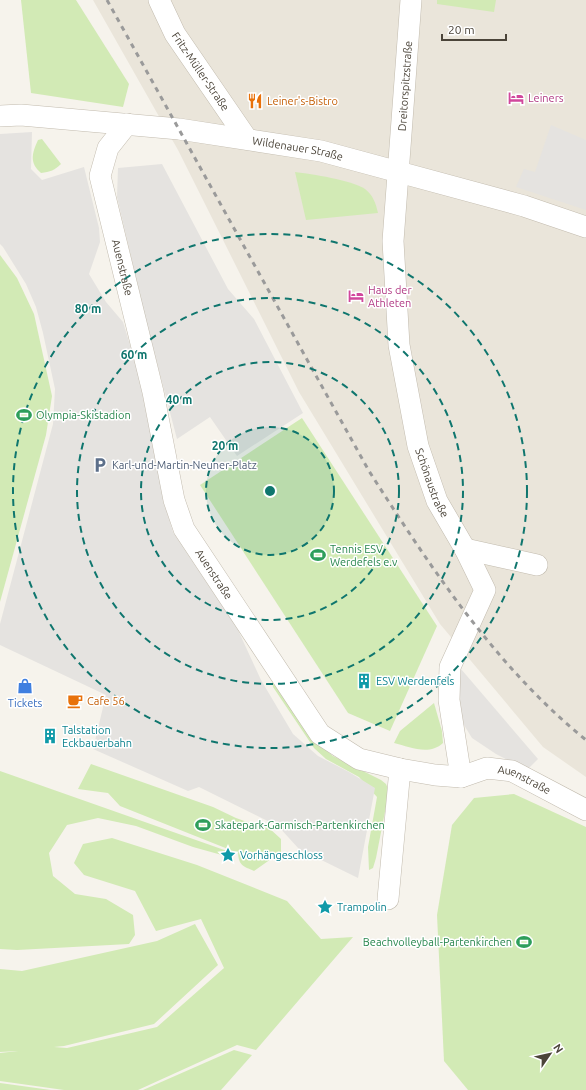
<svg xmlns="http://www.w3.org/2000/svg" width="586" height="1090" font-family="Ubuntu,sans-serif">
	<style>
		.residential { fill: #eae5da }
		.green { fill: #d2eab5 }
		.parking { fill: #e5e3e0 }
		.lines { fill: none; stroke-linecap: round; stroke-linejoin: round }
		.minor-casing { stroke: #c2bbae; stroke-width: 22 }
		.minor { stroke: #fff; stroke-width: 21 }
		.rail { stroke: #9a9a9a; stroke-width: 3; stroke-dasharray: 5 5; stroke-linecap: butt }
		.ring { fill: none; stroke: #0f766e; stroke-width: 2; stroke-dasharray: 7 5 }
		.labels { text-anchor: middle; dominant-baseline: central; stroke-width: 3; stroke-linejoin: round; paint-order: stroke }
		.street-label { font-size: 11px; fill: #4b4439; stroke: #fff }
		.hotel-label { font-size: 11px; fill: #b23c85; stroke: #fff; text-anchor: start }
		.food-label { font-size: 11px; fill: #c56008; stroke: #fff; text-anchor: start }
		.leisure-label { font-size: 11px; fill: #27864d; stroke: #fff; text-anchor: start }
		.service-label { font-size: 11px; fill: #4e5e75; stroke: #fff; text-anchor: start }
		.culture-label { font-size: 11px; fill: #0d838f; stroke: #fff; text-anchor: start }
		.shop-label { font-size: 11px; fill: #366cbe; stroke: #fff }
		.centre { fill: #0f766e; stroke: #fff; stroke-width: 2 }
		.ring-label { font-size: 12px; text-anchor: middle; font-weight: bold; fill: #0f766e; stroke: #fff; stroke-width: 3; stroke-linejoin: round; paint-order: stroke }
	</style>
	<rect width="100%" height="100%" fill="#f6f3ec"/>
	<path class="residential" d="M93,0h493v777l-43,-30 -103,-123 -141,-232 -121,-242z"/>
	<g class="green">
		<path d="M21,0h55l53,84 -6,23 -92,-14z"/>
		<path d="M437,0h59l-2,12 -57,-8z"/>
		<path d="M42,139l19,25c-6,6 -11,8 -20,9 -12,-10 -9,-20 -3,-33z"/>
		<path d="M295,172c17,2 56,8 70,17 8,6 11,15 13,24l-72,7z"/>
		<path d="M0,255l17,23 17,36 18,82 -6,39 -46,167z"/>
		<path d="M302,418l135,208 -47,105 -42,-18 -148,-228z"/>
		<path d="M272,679l43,62 18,15 48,24 5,4 3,7 -13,67 -3,10 -4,2 -1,-23 9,-50 -18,-20 -33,-18 -12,-11 -41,-61z"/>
		<path d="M434,703l8,28 1,12c-14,13 -33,4 -49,0l6,-12z"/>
		<path d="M91,764l122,43 23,11 25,9 8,1 12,11v13l-27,19c-11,-5 -15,-5 -16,-18l-118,-47 -12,-13 -30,-4z"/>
		<path d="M0,771l230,81 -1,5 -36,-10 -57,-21 -38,-8 -31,7 -18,28 4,23 22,18 31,5 27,16 2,20 -6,9 -112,6 -17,-1z"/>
		<path d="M514,794l72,33v263h-118l-24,-29 -7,-146 15,-90 22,-27z"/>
		<path d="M112,838l85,27 90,36 34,38 32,-2 -97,113 -19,-5 -99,45h-74l-64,-9v-28l18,-2 -18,1v-83l22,2 135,-30 38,-17 23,41 -64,59 -90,22 -10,1 13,1 90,-21 67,-59 -23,-49 -45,12 -21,-40 -51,-16 -10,-12 9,-19z"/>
		<path d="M234,1050l18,5 -31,35h-78z"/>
		<path d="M0,1083l51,7h-51z"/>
	</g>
	<g class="parking">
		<path d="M551,125l35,15v70l-70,-23 8,-18 11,3z"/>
		<path d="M32,132l-1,37 11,11 42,-13 15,61 1,14 -11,32 17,28 17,20 15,49 27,135 8,26 65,98 23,50 32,54 25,22 31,16 26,16 -17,90 -59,-29 -21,-23 -79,-39 -11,4 -95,-42 13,-54 -106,-50v-21l53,-200 2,-35 -12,-56 -7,-26 -10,-23 -23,-37 -3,-3v-110z"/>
		<path d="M162,164l66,125 26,30 49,94 -66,43 -27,-39 -33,22 -29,-110 -31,-132 1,-29z"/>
		<path d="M461,669l77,90 -11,11 -31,-16 -24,-16 -16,-26 -2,-32z"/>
	</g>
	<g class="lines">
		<defs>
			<g id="minor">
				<path id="s1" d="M159,0l16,34 72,105"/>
				<path id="s2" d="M411,0l-18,241 6,104 19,101 19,55 28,48 20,41 -35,77 -1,33 12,77"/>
				<path id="s3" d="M0,116l21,-1 158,14 142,22 203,55 62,21"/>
				<path id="s4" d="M127,124l-19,24 -8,28 53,216 21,108 10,29 136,205 39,25 41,10 35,6 26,2 26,-9 25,3 74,39"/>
				<path d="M465,549l72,16"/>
				<path d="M388,899l12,-130"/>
			</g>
		</defs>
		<use href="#minor" class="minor-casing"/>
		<use href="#minor" class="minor"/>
		<path class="rail" d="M107,0l262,471c62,97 127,196 217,269"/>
	</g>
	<circle cx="270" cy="491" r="64" fill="#0f766e" fill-opacity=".12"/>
	<g class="ring">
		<circle cx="270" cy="491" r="64"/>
		<circle cx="270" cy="491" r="129"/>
		<circle cx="270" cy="491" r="193"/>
		<circle cx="270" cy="491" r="257"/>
	</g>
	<defs>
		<symbol id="hotel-bare" viewBox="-9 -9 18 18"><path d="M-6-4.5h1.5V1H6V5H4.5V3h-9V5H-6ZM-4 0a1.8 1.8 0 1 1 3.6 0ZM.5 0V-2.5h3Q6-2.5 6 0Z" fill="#d1479c" stroke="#fff" stroke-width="2.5" paint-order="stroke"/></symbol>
		<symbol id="restaurant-bare" viewBox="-9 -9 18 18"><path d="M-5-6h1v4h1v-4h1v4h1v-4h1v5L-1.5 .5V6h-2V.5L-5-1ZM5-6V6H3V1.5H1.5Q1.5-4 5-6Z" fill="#e8710a" stroke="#fff" stroke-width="2.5" paint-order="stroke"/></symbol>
		<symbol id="stadium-bare" viewBox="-9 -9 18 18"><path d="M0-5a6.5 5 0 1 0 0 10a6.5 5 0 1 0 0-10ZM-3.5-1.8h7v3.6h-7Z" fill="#2e9e5b" stroke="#fff" stroke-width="2.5" paint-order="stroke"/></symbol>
		<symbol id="parking-bare" viewBox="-9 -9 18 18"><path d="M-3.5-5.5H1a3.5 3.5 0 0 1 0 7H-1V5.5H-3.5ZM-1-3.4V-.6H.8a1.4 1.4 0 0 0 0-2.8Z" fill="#5c6f8a" stroke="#fff" stroke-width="2.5" paint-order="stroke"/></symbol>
		<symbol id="building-bare" viewBox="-9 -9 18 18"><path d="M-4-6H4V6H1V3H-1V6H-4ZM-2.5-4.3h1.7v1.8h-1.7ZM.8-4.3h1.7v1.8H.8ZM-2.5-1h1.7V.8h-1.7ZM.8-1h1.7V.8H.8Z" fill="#0f9aa8" stroke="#fff" stroke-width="2.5" paint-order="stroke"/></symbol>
		<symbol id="shop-bare" viewBox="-9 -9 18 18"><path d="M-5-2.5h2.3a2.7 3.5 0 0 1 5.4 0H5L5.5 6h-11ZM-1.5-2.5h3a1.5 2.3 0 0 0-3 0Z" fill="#3f7fe0" stroke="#fff" stroke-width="2.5" paint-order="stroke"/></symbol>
		<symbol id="cafe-bare" viewBox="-9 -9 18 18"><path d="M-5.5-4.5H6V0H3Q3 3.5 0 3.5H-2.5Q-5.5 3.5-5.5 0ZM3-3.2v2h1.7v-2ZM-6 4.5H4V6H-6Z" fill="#e8710a" stroke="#fff" stroke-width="2.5" paint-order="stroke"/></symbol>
		<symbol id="sight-bare" viewBox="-9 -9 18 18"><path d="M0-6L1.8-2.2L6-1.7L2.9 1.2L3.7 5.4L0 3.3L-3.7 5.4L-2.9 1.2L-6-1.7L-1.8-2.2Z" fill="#0f9aa8" stroke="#fff" stroke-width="2.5" paint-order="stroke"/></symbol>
	</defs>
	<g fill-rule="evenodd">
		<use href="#hotel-bare" x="505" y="87" width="22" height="22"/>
		<use href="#restaurant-bare" x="244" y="90" width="22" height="22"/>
		<use href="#hotel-bare" x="345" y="285" width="22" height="22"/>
		<use href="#stadium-bare" x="13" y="404" width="22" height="22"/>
		<use href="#parking-bare" x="89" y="454" width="22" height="22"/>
		<use href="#stadium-bare" x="307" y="544" width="22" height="22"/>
		<use href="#building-bare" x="353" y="670" width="22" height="22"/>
		<use href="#shop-bare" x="14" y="675" width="22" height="22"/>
		<use href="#cafe-bare" x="64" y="690" width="22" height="22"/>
		<use href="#building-bare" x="39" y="725" width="22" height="22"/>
		<use href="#stadium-bare" x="192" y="814" width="22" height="22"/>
		<use href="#sight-bare" x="217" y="844" width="22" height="22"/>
		<use href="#sight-bare" x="314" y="896" width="22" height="22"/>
		<use href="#stadium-bare" x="513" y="931" width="22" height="22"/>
	</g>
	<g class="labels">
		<g class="street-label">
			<text stroke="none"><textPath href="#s1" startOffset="83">Fritz-Müller-Straße</textPath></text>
			<text transform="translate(405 86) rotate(-86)">Dreitorspitzstraße</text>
			<text stroke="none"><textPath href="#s3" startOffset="300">Wildenauer Straße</textPath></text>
			<text stroke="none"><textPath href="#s4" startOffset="154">Auenstraße</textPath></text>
			<text stroke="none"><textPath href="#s2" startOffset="488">Schönaustraße</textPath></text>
			<text stroke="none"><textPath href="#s4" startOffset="477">Auenstraße</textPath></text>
			<text stroke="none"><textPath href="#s4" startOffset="886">Auenstraße</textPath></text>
		</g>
		<g class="hotel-label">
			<text x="528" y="98">Leiners</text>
			<text x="368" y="290">Haus der<tspan x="368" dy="13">Athleten</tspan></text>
		</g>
		<g class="food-label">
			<text x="267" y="101">Leiner's-Bistro</text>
			<text x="87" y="701">Cafe 56</text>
		</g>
		<g class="leisure-label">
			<text x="36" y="415">Olympia-Skistadion</text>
			<text x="330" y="549">Tennis ESV<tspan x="330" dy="13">Werdefels e.v</tspan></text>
			<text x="215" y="825">Skatepark-Garmisch-Partenkirchen</text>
			<text x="512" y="942" text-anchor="end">Beachvolleyball-Partenkirchen</text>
		</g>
		<g class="service-label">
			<text x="112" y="465">Karl-und-Martin-Neuner-Platz</text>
		</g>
		<g class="culture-label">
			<text x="376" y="681">ESV Werdenfels</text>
			<text x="62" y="730">Talstation<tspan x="62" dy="13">Eckbauerbahn</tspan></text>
			<text x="240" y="855">Vorhängeschloss</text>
			<text x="337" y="907">Trampolin</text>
		</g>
		<g class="shop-label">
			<text x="25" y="703">Tickets</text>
		</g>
	</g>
	<circle cx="270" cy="491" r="6" class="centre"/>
	<g class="ring-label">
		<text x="88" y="313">80 m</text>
		<text x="134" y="359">60 m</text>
		<text x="179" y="404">40 m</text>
		<text x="225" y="450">20 m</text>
	</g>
	<g transform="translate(550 1054) rotate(56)" stroke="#ffffff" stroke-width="3" paint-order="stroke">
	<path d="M0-3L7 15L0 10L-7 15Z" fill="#4b4439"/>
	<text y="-6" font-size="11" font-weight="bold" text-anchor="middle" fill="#4b4439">N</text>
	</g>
	<path d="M442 34v6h64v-6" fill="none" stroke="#4b4439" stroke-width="2"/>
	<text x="448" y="34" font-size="12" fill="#4b4439" stroke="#ffffff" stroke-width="3" paint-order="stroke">20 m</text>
</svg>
